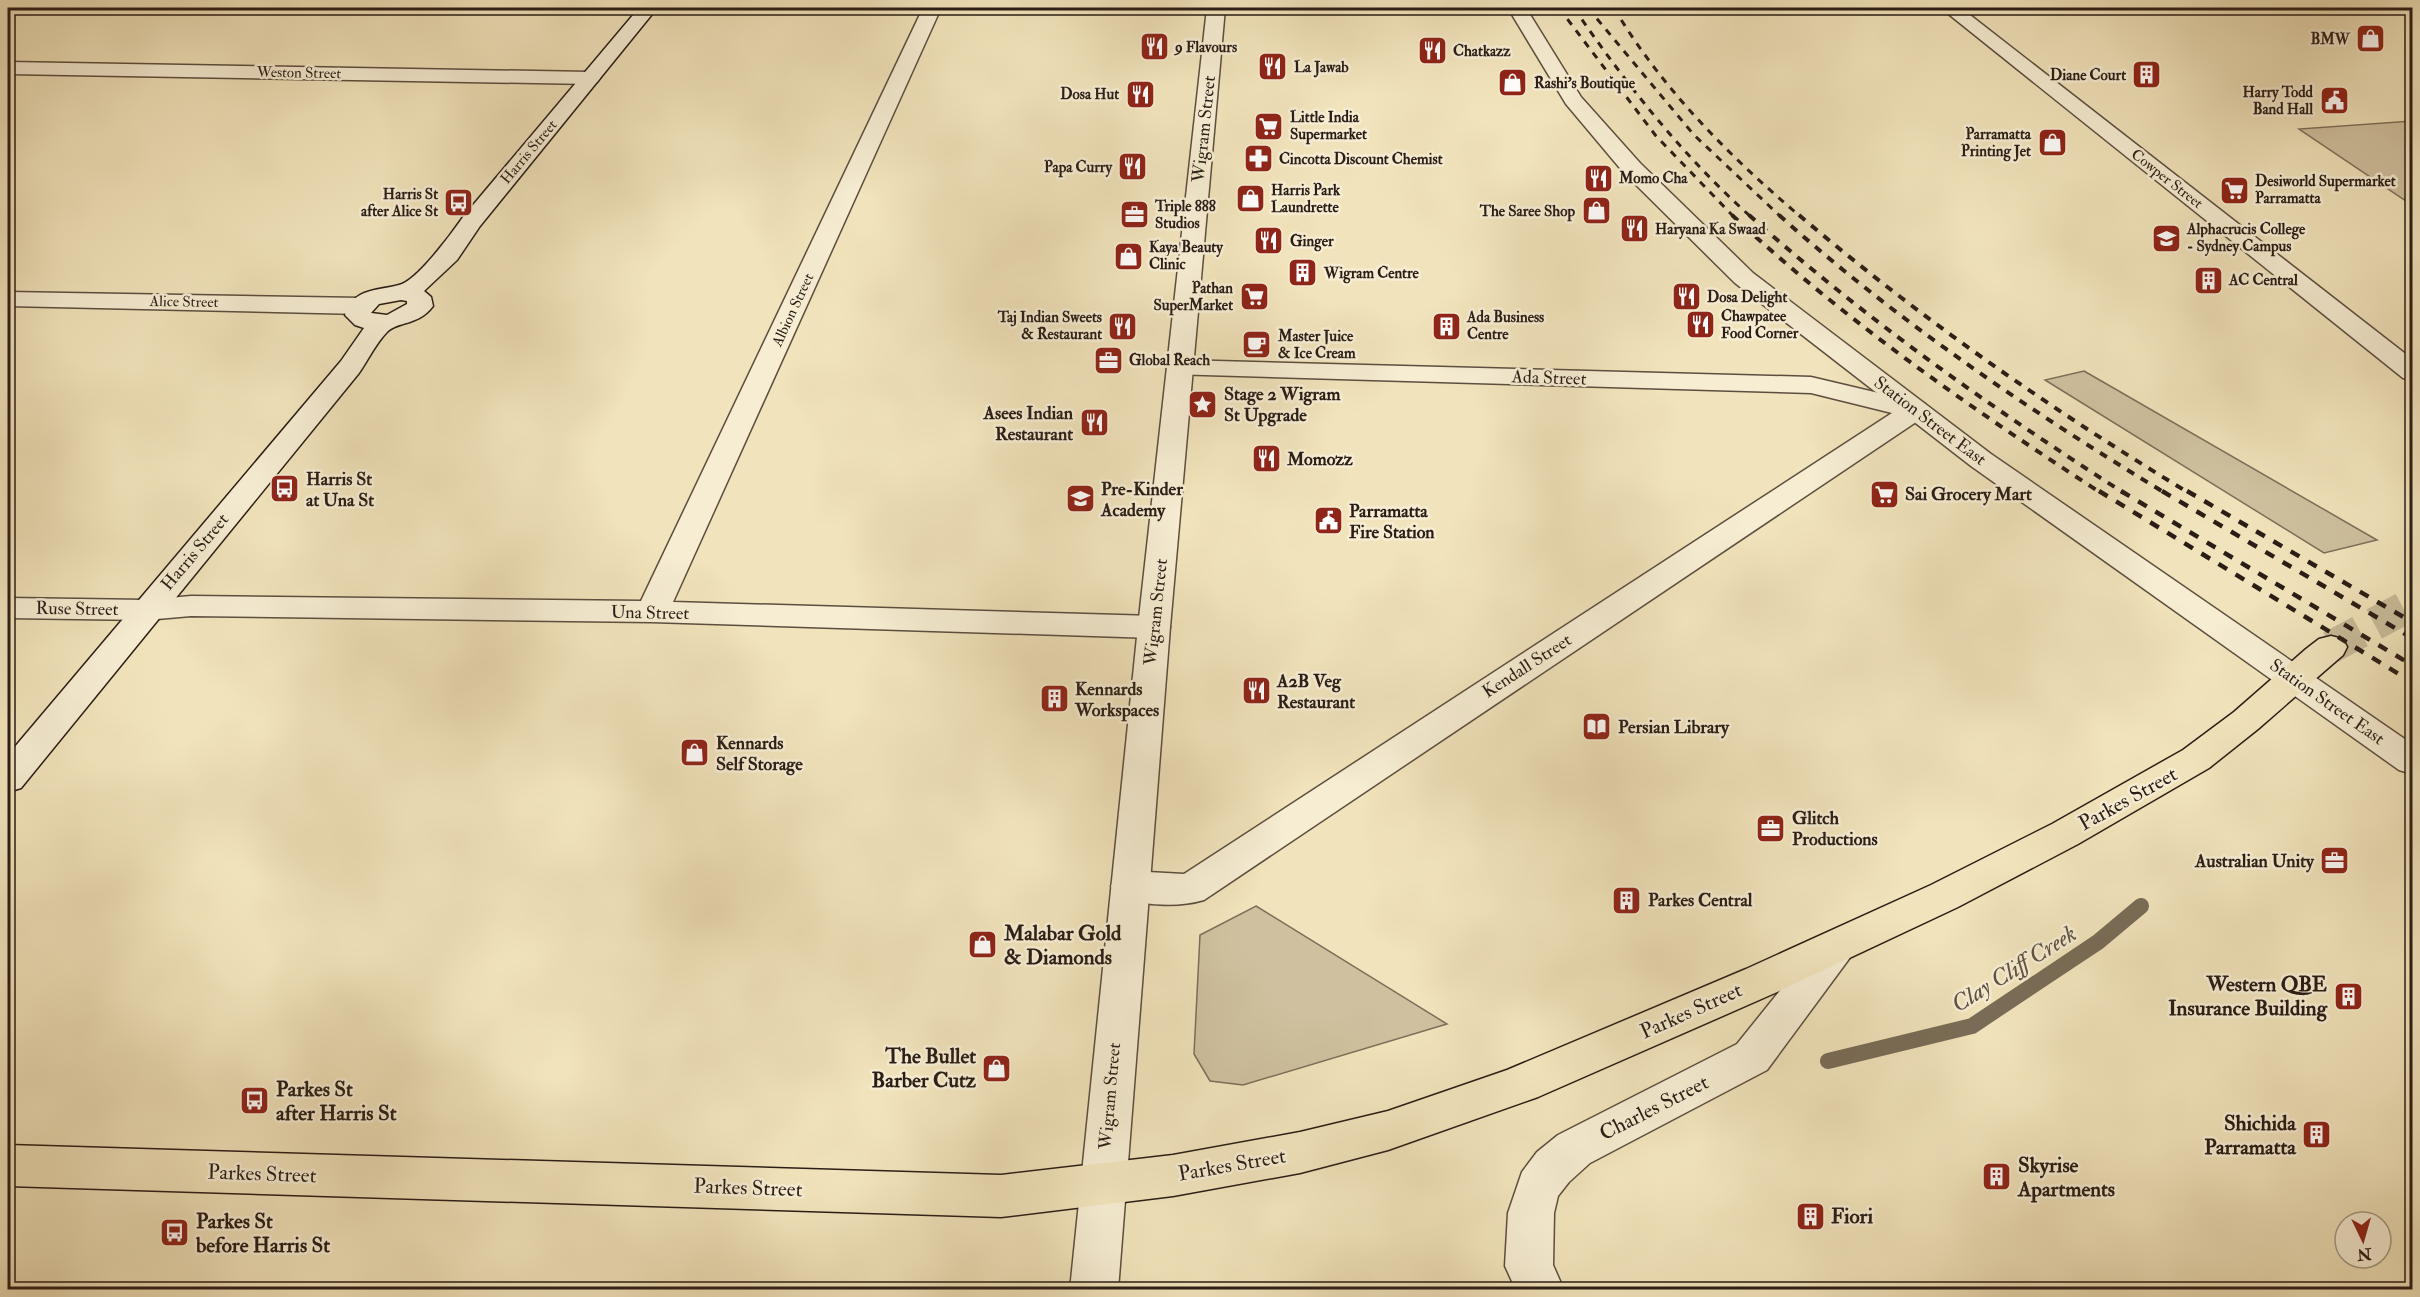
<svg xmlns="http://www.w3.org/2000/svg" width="2420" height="1297" font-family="'IM FELL Double Pica',serif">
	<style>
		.green { fill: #cfc19f; stroke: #7c6f5a; stroke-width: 1.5 }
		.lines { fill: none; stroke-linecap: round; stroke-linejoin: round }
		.stream { stroke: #796c57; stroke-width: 16 }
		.primary-tunnel { stroke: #c9bb9a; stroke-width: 33; stroke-dasharray: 33 16; stroke-linecap: butt }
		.minor-casing { stroke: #5c4e3f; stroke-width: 3 }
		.tertiary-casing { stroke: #5c4e3f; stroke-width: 3 }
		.secondary-casing { stroke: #2a1d16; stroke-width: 3 }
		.primary-casing { stroke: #2a1d16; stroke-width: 3 }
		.minor { fill: #f6edd3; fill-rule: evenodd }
		.tertiary { fill: #f6edd3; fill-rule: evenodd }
		.secondary { fill: #f6edd3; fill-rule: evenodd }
		.primary { fill: #f1e3bb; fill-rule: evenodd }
		.rail-far2 { stroke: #2a1d16; stroke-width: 3; stroke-dasharray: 7 7; stroke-linecap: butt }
		.rail-far1 { stroke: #2a1d16; stroke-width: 4; stroke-dasharray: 8 8; stroke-linecap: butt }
		.rail { stroke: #2a1d16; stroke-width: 4.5; stroke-dasharray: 10 10; stroke-linecap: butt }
		.labels { text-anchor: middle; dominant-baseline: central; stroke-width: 5; stroke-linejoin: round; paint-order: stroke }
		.far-poi-label { font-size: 15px; font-weight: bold; fill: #2a1d16; stroke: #f6edd3; text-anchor: start }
		.far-street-label { font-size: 15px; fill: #2a1d16; stroke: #f6edd3 }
		.street-label { font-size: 18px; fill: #2a1d16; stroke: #f6edd3 }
		.poi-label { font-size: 18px; font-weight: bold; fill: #2a1d16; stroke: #f6edd3; text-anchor: start }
		.near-street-label { font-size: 21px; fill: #2a1d16; stroke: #f6edd3 }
		.near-poi-label { font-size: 21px; font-weight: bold; fill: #2a1d16; stroke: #f6edd3; text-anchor: start }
		.near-water-label { font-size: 24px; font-style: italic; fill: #5e5142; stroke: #f6edd3 }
	</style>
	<rect width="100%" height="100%" fill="#f1e3bb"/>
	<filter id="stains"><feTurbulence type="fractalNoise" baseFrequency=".00333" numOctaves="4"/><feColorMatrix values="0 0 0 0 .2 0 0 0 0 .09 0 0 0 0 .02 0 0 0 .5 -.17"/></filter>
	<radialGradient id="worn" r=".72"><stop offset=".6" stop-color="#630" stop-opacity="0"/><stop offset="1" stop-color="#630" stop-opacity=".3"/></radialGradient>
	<g class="green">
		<path d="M2412,121v84l-113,-76z"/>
		<path d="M2084,371l293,169 -53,13 -279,-173z"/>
		<path d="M1256,906l191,118 -204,61 -33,-4 -16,-27 6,-119z"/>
	</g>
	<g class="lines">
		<path class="stream" d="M1828,1061l144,-35 126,-84 43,-36"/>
		<path class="primary-tunnel" d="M2331,647l81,-43"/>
		<defs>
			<g id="minor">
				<path d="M923,8h18l-268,594 481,14 11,3 5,8 -5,8 -11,3 -502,-16 -461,-6 -45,4 -138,-2v-20l138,2 45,-4 450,5z"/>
				<path d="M1941,8h20l451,351v21l-9,-2z"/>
				<path d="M8,62l582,10 7,2 3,4 -3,4 -7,2 -582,-10z"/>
				<path d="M8,292l353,6 9,3 4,5 -4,5 -9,3 -353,-8z"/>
				<path d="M1180,360l631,17 114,27 4,6 -4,6 -721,484c-26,8 -62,5 -88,-3l-5,-11 5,-11 14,-4 54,3 708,-461 -81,-20 -640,-19 -4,-6 4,-6z"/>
			</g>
			<g id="tertiary">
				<path d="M1207,8h18l-55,619 -52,663h-48l68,-663z"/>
				<path d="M1508,8h18l55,89 59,66 113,110 238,181 421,290v30l-13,-4 -428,-304 -236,-183 -111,-110 -58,-69z"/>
				<path d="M1837,932l14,5 6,11 -90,122 -177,93 -21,19 -11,14 -4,17 -1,52 11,25h-48l-11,-24 3,-53 14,-41 15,-20 21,-17 179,-91 86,-107z"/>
			</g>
			<path id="secondary" d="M639,8h18l-177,218 -23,34 -33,31 7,6 2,9c-15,20 -35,15 -46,26 -11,11 -19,28 -28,41l-338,415 -13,4v-37l333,-394 23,-33 -9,-3 -10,-10c8,-27 32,-24 54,-30 18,-4 53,-52 64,-68zM401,300l6,1v3l-20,11 -16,-2 8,-9z"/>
			<path id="primary" d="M2331,636l12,3 4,8 -4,8 -85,74 -49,39 -131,76 -120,63 -183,86 -237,104 -150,53 -88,23 -127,23 -172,21 -993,-31v-41l993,30 172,-20 127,-23 88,-21 119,-41 239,-101 185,-84 121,-61 131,-74 51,-38 72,-63 13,-10z"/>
		</defs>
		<use href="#minor" class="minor-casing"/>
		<use href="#tertiary" class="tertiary-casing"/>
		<use href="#secondary" class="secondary-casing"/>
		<use href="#primary" class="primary-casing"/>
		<use href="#minor" class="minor"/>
		<use href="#tertiary" class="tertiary"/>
		<use href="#secondary" class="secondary"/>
		<use href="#primary" class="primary"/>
		<g class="rail-far2">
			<path d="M1559,8l97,128 78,81"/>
			<path d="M1574,8c52,76 108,147 177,209"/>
			<path d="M1588,8l106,127 87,82"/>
			<path d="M1614,8c48,81 115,148 187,209"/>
		</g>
		<g class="rail-far1">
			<path d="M1732,215c113,106 240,194 369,278"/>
			<path d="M1749,215c116,104 244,194 375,278"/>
			<path d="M1779,215c118,106 251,196 386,278"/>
			<path d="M1799,215c122,104 253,195 390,278"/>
		</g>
		<g class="rail">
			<path d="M2099,491l313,191"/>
			<path d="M2121,491l291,174"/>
			<path d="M2162,491l250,147"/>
			<path d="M2187,491l225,131"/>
		</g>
	</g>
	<defs>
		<symbol id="shop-square" viewBox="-11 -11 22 22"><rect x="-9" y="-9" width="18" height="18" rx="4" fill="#8f2418" stroke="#f6edd3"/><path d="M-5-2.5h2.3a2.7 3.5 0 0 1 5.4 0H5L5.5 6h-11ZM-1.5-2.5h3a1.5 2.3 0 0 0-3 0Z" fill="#fff"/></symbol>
		<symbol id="restaurant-square" viewBox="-11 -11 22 22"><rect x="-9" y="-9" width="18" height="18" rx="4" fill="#8f2418" stroke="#f6edd3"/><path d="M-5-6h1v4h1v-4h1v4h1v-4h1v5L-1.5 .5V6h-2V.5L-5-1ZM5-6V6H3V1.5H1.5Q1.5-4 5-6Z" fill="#fff"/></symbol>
		<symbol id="building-square" viewBox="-11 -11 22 22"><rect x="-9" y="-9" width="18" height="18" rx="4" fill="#8f2418" stroke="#f6edd3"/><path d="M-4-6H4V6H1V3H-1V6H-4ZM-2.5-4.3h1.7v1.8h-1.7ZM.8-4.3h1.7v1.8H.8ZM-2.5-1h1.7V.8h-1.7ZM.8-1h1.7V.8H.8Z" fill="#fff"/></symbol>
		<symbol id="civic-square" viewBox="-11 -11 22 22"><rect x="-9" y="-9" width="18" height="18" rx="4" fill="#8f2418" stroke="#f6edd3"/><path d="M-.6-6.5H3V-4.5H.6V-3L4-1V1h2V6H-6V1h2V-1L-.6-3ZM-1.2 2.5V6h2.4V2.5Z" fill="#fff"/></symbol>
		<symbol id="supermarket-square" viewBox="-11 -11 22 22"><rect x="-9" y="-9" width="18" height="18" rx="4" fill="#8f2418" stroke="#f6edd3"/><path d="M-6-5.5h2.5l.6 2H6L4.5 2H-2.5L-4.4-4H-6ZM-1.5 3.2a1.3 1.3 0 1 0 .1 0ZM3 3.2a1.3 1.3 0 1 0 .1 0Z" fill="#fff"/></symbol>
		<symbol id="pharmacy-square" viewBox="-11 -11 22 22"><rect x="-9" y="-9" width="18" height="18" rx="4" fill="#8f2418" stroke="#f6edd3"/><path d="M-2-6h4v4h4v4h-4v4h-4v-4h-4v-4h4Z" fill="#fff"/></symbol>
		<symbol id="bus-square" viewBox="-11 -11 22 22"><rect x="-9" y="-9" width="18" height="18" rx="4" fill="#8f2418" stroke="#f6edd3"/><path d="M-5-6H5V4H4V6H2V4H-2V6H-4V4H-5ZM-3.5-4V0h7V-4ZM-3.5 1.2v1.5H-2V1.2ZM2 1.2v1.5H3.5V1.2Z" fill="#fff"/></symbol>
		<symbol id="office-square" viewBox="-11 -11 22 22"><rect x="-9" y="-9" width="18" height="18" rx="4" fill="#8f2418" stroke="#f6edd3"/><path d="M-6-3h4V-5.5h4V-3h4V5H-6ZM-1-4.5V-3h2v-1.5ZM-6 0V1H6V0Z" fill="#fff"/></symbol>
		<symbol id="university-square" viewBox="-11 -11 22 22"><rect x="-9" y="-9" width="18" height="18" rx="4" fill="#8f2418" stroke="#f6edd3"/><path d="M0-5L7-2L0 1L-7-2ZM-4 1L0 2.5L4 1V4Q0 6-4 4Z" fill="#fff"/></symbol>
		<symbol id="cafe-square" viewBox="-11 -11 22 22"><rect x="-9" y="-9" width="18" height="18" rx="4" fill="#8f2418" stroke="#f6edd3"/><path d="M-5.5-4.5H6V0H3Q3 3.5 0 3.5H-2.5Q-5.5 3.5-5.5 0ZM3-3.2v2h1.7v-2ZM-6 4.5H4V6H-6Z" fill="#fff"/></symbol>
		<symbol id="sight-square" viewBox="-11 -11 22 22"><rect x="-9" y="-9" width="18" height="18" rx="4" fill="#8f2418" stroke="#f6edd3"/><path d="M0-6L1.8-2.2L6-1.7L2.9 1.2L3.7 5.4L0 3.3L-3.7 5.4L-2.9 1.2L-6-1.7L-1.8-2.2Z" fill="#fff"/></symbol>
		<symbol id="school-square" viewBox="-11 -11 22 22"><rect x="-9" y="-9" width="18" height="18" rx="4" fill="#8f2418" stroke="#f6edd3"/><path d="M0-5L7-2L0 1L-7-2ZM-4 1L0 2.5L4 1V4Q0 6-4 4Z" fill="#fff"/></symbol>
		<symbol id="library-square" viewBox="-11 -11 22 22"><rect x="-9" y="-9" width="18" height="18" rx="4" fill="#8f2418" stroke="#f6edd3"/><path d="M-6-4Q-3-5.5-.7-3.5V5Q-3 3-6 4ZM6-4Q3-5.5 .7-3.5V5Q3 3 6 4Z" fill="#fff"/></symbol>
	</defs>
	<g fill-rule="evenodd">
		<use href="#shop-square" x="2354" y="22" width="33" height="33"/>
		<use href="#restaurant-square" x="1138" y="30" width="33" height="33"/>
		<use href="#restaurant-square" x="1416" y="34" width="33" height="33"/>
		<use href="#restaurant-square" x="1256" y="50" width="33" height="33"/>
		<use href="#building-square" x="2130" y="58" width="33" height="33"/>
		<use href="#shop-square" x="1496" y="66" width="33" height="33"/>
		<use href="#restaurant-square" x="1124" y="78" width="33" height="33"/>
		<use href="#civic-square" x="2318" y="84" width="33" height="33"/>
		<use href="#supermarket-square" x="1252" y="110" width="33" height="33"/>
		<use href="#shop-square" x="2036" y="126" width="33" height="33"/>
		<use href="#pharmacy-square" x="1242" y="142" width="33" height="33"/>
		<use href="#restaurant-square" x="1116" y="150" width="33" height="33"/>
		<use href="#restaurant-square" x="1582" y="162" width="33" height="33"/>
		<use href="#supermarket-square" x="2218" y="174" width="33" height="33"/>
		<use href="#shop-square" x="1234" y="182" width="33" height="33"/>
		<use href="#bus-square" x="442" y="186" width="33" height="33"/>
		<use href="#shop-square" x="1580" y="194" width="33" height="33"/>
		<use href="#office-square" x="1118" y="198" width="33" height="33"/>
		<use href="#restaurant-square" x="1618" y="212" width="33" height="33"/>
		<use href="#university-square" x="2150" y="222" width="33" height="33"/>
		<use href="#restaurant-square" x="1252" y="224" width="33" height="33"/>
		<use href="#shop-square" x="1112" y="240" width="33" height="33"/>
		<use href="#building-square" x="1286" y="256" width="33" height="33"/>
		<use href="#building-square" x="2192" y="264" width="33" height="33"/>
		<use href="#supermarket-square" x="1238" y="280" width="33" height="33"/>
		<use href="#restaurant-square" x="1670" y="280" width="33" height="33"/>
		<use href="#restaurant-square" x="1684" y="308" width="33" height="33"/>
		<use href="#restaurant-square" x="1106" y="310" width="33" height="33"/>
		<use href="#building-square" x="1430" y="310" width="33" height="33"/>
		<use href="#cafe-square" x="1240" y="328" width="33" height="33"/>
		<use href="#office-square" x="1092" y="344" width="33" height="33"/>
		<use href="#sight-square" x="1186" y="388" width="33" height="33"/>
		<use href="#restaurant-square" x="1078" y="406" width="33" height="33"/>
		<use href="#restaurant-square" x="1250" y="442" width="33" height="33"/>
		<use href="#bus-square" x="268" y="472" width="33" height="33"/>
		<use href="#supermarket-square" x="1868" y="478" width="33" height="33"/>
		<use href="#school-square" x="1064" y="482" width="33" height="33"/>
		<use href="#civic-square" x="1312" y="504" width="33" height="33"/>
		<use href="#restaurant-square" x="1240" y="674" width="33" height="33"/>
		<use href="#building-square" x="1038" y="682" width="33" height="33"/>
		<use href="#library-square" x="1580" y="710" width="33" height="33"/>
		<use href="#shop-square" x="678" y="736" width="33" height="33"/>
		<use href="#office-square" x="1754" y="812" width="33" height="33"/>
		<use href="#office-square" x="2318" y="844" width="33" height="33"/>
		<use href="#building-square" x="1610" y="884" width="33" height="33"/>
		<use href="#shop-square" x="966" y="928" width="33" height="33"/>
		<use href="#building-square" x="2332" y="980" width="33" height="33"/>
		<use href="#shop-square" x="980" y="1052" width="33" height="33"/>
		<use href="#bus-square" x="238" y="1084" width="33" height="33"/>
		<use href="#building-square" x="2300" y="1118" width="33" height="33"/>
		<use href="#building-square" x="1980" y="1160" width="33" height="33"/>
		<use href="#building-square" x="1794" y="1200" width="33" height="33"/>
		<use href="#bus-square" x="158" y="1216" width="33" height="33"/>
	</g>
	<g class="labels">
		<g class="far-poi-label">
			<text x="2350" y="39" text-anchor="end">BMW</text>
			<text x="1175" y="47">9 Flavours</text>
			<text x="1453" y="51">Chatkazz</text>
			<text x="1294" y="67">La Jawab</text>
			<text x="2126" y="75" text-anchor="end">Diane Court</text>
			<text x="1534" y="83">Rashi’s Boutique</text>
			<text x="2313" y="92" text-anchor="end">Harry Todd<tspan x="2313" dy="17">Band Hall</tspan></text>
			<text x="1119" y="94" text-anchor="end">Dosa Hut</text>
			<text x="1290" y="117">Little India<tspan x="1290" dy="17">Supermarket</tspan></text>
			<text x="2031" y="134" text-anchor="end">Parramatta<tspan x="2031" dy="17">Printing Jet</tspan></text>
			<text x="1279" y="159">Cincotta Discount Chemist</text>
			<text x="1112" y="167" text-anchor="end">Papa Curry</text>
			<text x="1619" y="178">Momo Cha</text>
			<text x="2255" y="181">Desiworld Supermarket<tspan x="2255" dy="17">Parramatta</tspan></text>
			<text x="1271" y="190">Harris Park<tspan x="1271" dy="17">Laundrette</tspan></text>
			<text x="438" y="194" text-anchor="end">Harris St<tspan x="438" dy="17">after Alice St</tspan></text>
			<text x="1155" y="206">Triple 888<tspan x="1155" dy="17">Studios</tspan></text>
			<text x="1575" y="211" text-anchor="end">The Saree Shop</text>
			<text x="1655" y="229">Haryana Ka Swaad</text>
			<text x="2187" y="229">Alphacrucis College<tspan x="2187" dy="17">- Sydney Campus</tspan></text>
			<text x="1290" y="241">Ginger</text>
			<text x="1149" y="247">Kaya Beauty<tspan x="1149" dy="17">Clinic</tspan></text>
			<text x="1324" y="273">Wigram Centre</text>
			<text x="2229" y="280">AC Central</text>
			<text x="1233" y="288" text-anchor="end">Pathan<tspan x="1233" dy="17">SuperMarket</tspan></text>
			<text x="1707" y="297">Dosa Delight</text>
			<text x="1721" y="316">Chawpatee<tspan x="1721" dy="17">Food Corner</tspan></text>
			<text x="1102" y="317" text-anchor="end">Taj Indian Sweets<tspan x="1102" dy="17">&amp; Restaurant</tspan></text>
			<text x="1467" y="317">Ada Business<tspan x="1467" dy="17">Centre</tspan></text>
			<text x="1278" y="336">Master Juice<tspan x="1278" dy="17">&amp; Ice Cream</tspan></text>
			<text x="1129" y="360">Global Reach</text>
		</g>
		<g class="far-street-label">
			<text transform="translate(299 73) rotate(1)">Weston Street</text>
			<text transform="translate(529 152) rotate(-50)">Harris Street</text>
			<text transform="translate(2167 179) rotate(38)">Cowper Street</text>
			<text transform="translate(184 302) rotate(1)">Alice Street</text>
			<text transform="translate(793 310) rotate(-65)">Albion Street</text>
		</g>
		<g class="street-label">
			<text transform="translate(1204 129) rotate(-84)">Wigram Street</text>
			<text transform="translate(1549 378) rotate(2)">Ada Street</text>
			<text transform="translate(1930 421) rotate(37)">Station Street East</text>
			<text transform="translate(195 552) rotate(-50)">Harris Street</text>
			<text transform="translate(77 609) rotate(1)">Ruse Street</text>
			<text transform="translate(1156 612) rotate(-84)">Wigram Street</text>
			<text transform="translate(650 613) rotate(1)">Una Street</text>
			<text transform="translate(1527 666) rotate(-33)">Kendall Street</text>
			<text transform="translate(2327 702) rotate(35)">Station Street East</text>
			<text transform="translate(1110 1096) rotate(-85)">Wigram Street</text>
		</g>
		<g class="poi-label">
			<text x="1224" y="394">Stage 2 Wigram<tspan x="1224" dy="21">St Upgrade</tspan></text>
			<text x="1073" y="413" text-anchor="end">Asees Indian<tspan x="1073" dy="21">Restaurant</tspan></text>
			<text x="1287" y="459">Momozz</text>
			<text x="306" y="479">Harris St<tspan x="306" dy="21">at Una St</tspan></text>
			<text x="1101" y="489">Pre-Kinder<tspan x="1101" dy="21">Academy</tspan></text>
			<text x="1905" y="494">Sai Grocery Mart</text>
			<text x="1349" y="511">Parramatta<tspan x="1349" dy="21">Fire Station</tspan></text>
			<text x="1277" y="681">A2B Veg<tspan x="1277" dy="21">Restaurant</tspan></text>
			<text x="1075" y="689">Kennards<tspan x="1075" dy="21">Workspaces</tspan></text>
			<text x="1618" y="727">Persian Library</text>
			<text x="716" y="743">Kennards<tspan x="716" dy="21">Self Storage</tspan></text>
			<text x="1792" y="818">Glitch<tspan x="1792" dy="21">Productions</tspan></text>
			<text x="2314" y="861" text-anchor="end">Australian Unity</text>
			<text x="1648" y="900">Parkes Central</text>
		</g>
		<g class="near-street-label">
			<text transform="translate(2128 799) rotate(-29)">Parkes Street</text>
			<text transform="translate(1691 1011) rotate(-24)">Parkes Street</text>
			<text transform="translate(1654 1108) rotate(-27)">Charles Street</text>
			<text transform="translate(1232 1165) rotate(-10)">Parkes Street</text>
			<text transform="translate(262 1174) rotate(2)">Parkes Street</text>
			<text transform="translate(748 1188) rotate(2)">Parkes Street</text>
		</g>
		<g class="near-poi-label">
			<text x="1004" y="933">Malabar Gold<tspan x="1004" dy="24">&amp; Diamonds</tspan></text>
			<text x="2327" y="984" text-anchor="end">Western QBE<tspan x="2327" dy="24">Insurance Building</tspan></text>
			<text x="976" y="1056" text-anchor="end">The Bullet<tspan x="976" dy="24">Barber Cutz</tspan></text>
			<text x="276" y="1089">Parkes St<tspan x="276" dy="24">after Harris St</tspan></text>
			<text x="2296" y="1123" text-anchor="end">Shichida<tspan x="2296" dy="24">Parramatta</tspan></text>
			<text x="2018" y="1165">Skyrise<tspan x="2018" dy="24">Apartments</tspan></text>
			<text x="1831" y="1216">Fiori</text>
			<text x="196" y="1221">Parkes St<tspan x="196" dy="24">before Harris St</tspan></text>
		</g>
		<g class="near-water-label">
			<text transform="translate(2014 969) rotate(-32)">Clay Cliff Creek</text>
		</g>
	</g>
	<rect width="2420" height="1297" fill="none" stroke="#f1e3bb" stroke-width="30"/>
	<rect x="9" y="9" width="2402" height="1279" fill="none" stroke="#2a1d16" stroke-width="3"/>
	<rect x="15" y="15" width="2390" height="1267" fill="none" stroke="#2a1d16" stroke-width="1.5"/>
	<g transform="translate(2363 1240) rotate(175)"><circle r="28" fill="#f6edd3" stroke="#a49a87" stroke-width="1.5"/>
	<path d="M0-4.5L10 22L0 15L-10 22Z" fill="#8f2418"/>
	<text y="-9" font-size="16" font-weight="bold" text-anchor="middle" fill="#2a1d16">N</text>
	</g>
	<rect width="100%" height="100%" filter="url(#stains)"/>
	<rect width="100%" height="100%" fill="url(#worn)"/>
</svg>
